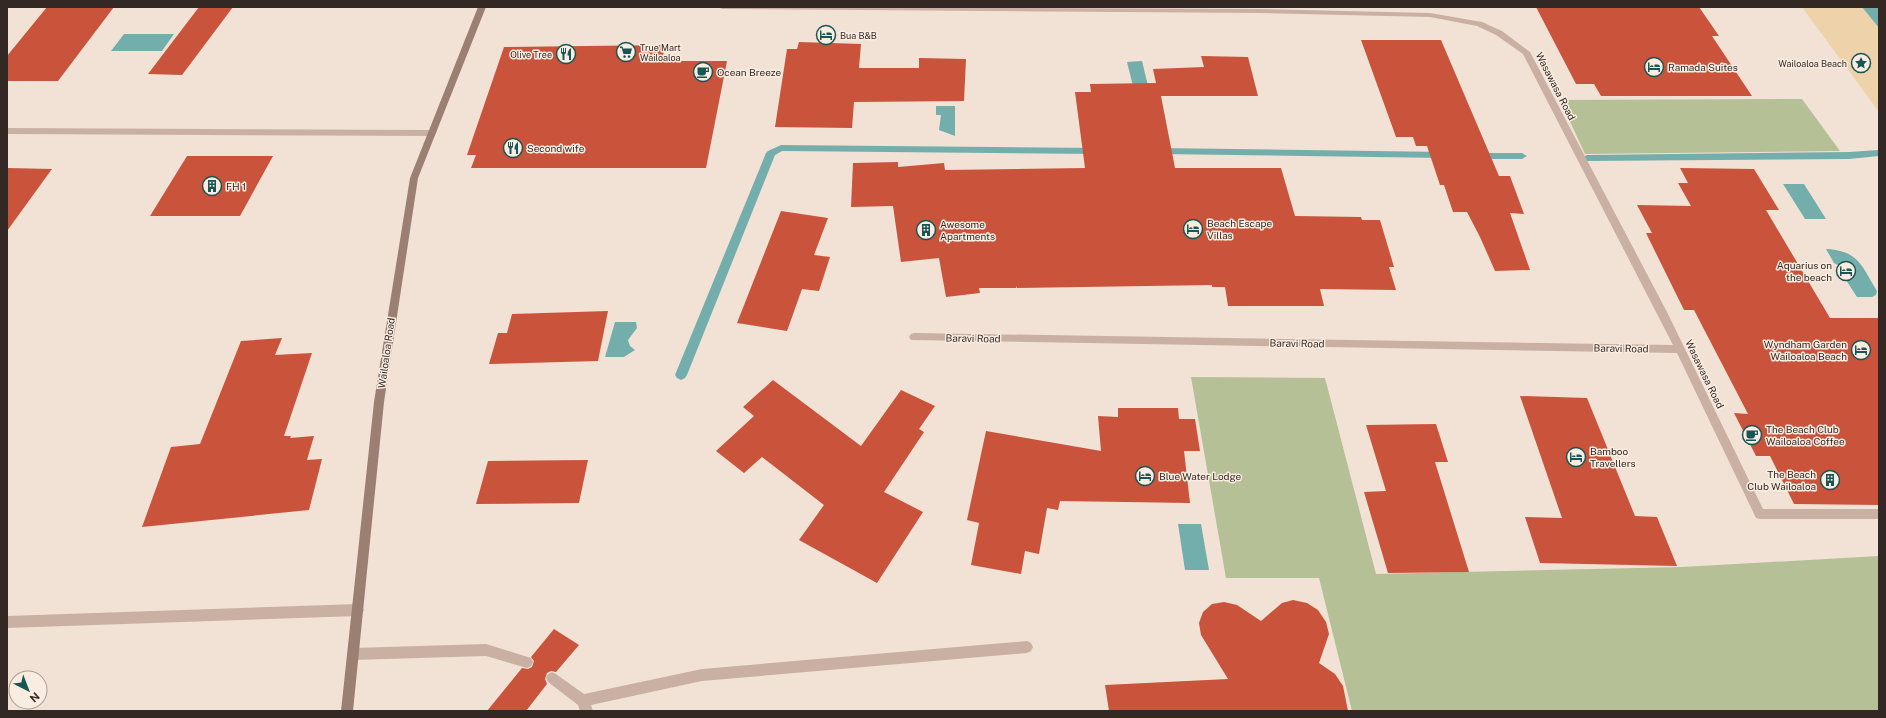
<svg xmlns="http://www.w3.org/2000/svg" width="1886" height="718" font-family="'Public Sans',sans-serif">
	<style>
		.green { fill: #b5c096 }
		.sand { fill: #eed2aa }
		.water { fill: #74aeac }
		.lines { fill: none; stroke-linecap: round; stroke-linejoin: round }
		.stream { fill: #74aeac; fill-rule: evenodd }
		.building { fill: #c9533b }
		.lane { fill: #c9b0a2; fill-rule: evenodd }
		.street { fill: #c9b0a2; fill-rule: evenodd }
		.secondary { fill: #9c7f73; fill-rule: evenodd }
		.labels { text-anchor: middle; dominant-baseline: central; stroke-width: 3; stroke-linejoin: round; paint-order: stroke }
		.far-poi-label { font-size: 9px; fill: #332824; stroke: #f9ece1; text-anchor: start }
		.poi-label { font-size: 10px; fill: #332824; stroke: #f9ece1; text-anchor: start }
		.street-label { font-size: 10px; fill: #332824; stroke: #f9ece1 }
	</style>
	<rect width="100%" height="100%" fill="#f1e2d5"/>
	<g class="green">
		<path d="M1802,99l38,52 -255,3 -25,-54z"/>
		<path d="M1191,377l134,1 51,196 306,-7 197,-11v155h-527l-33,-133h-93z"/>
	</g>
	<path class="sand" d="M1802,7h60l17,21v84z"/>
	<g class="water">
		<path d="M1862,7h17v21z"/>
		<path d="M124,34h50l-12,17h-51z"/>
		<path d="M1142,61l6,25h-15l-6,-24z"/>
		<path d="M936,106h19v30l-16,-6 2,-15h-5z"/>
		<path d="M1783,184h21l22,35h-21z"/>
		<path d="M1826,249c33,2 35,16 51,42l-1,4 -4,2h-15l-11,-17 5,-8 -17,-9z"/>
		<path d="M615,322h21l1,6 -9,12 2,6 5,4 -11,7h-19z"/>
		<path d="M1178,524h23l8,46h-24z"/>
	</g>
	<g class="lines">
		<g class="stream">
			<path d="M781,145l317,3 5,3 -5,3 -316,-3 -7,4 -88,220 -2,3 -4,2 -4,-2 -2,-3 91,-222 2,-2z"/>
			<path d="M1157,148l287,4 5,3 -5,3 -287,-4 -5,-3z"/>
			<path d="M1879,150v6l-30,3 -262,2 -5,-3 5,-3 262,-3z"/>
			<path d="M1475,153h47l5,3 -5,3h-47l-5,-3z"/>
		</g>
	</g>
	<g class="building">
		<path d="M47,7h67l-56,74h-51v-25z"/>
		<path d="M199,7h34l-51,68 -34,-1z"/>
		<path d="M1536,7h163l20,29h-7l40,60h-151l-7,-12h-18z"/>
		<path d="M1361,40h80l58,136h11l14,38 -14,-1 20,57 -35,1 -15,-34 -13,-25h-14l-9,-27h-4l-13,-39h-11l-3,-9h-17z"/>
		<path d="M799,42l62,2 -2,24h60v-10l47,1 -2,42 -110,1 -2,26 -77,-1 12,-78h10z"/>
		<path d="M665,45l-3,16h65l-21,107h-235l5,-13h-9l37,-108z"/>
		<path d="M1201,56l47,1 10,39h-97l14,72h106l14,48 66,1 1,3h18l14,47h-5l7,23 -76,-1 4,17h-96l-3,-19h-13v-2l-195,3v-2l-1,2h-37l1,5 -34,4 -7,-39 -38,4 -8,-56 -42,1 2,-44 45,-1v5l46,-4 1,7 140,-2 -10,-76h16l-1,-8 66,-1 -3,-14 51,-2z"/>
		<path d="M187,156h86l-33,60h-90z"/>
		<path d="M7,168l45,1 -45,62z"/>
		<path d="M1680,168l74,1 25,41h-13l64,108h49v187l-85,-1 -24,-48h-14l-22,-43 14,1 -54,-104h-10l-38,-77h6l-15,-28 54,1 -13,-23h10z"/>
		<path d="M781,211l47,7 -14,37 16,2 -11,34 -17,-2 -15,42 -50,-8z"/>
		<path d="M608,311l-10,50 -109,3 9,-31h9l5,-19z"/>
		<path d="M282,338l-7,17 37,-2 -28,83h7l-1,2 24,-2 -7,24 15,-1 -13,51 -167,17 29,-80 29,-3 41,-103z"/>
		<path d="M773,380l88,66 40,-56 34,16 -16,23 5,3 -40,60 39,20 -46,71 -78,-43 25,-35 -62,-48 -18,16 -28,-22 38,-35 -11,-9z"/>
		<path d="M1520,396l67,2 48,118 22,1 20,49 -137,-3 -15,-46 37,1z"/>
		<path d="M1118,408h60l1,11h16l5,32h-16l6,52 -130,-2 -2,9 -11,-2 -8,46 -14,-3 -4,23 -50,-9 8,-42 -12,-3 19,-89 115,20 -3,-35 20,1z"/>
		<path d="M1436,424l12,38h-13l34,110 -81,1 -24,-81 22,-1 -20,-66z"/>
		<path d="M588,460l-9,43 -103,1 12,-43z"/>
		<path d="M1293,600l14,3 11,7 8,12 3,12 -10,29 16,11 8,12 5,25h-239l-4,-26 123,-6 -27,-44 -2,-12 4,-11 9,-8 12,-2 13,3 24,16 21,-18z"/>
		<path d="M554,629l25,16 -23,27 -5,-1 -4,2 -2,6 2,5 -21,27h-39l35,-43 6,1 4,-2 2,-6 -3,-4z"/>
	</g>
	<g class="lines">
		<g class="lane">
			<path d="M1027,641l4,2 2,4 -2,4 -4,2 -325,28 -111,24 2,6h-13l-2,-6 -30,-23 -2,-4 2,-4 4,-2 4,2 28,20 118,-25z"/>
			<path d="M486,644l45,14 2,4 -2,4 -4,2 -41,-12 -133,4 -4,-2 -2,-4 2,-4 4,-2z"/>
		</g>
		<g class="street">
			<path d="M718,7l540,2 172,4 52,9 20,9 28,21 137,260 96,197h116v10h-119l-4,-1 -79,-165 -766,-13 -2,-3 2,-3 3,-1 759,12 -150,-291 -27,-19 -19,-9 -47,-9 -172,-4 -536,-4z"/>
			<path d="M7,128l425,2 4,3 -4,3 -425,-2z"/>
			<path d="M358,604l4,2 2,4 -2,4 -4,2 -351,12v-12z"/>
		</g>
		<path class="secondary" d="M478,7h8l-68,171 -34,224 -31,309h-12l33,-309 36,-224z"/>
	</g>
	<defs>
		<symbol id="hotel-ring" viewBox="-11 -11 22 22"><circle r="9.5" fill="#f9ece1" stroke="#195554" stroke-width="1.5"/><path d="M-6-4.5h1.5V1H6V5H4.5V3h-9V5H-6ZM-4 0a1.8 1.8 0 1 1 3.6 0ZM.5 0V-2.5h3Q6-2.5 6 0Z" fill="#195554"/></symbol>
		<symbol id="supermarket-ring" viewBox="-11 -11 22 22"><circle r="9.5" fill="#f9ece1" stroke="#195554" stroke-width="1.5"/><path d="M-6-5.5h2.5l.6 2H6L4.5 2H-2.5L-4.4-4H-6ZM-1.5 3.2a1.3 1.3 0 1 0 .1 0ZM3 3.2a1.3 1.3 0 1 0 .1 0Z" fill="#195554"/></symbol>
		<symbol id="restaurant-ring" viewBox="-11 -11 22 22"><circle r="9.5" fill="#f9ece1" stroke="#195554" stroke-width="1.5"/><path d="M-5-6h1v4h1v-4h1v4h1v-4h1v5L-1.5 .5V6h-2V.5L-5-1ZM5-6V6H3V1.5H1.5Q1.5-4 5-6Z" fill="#195554"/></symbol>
		<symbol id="sight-ring" viewBox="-11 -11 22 22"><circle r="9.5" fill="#f9ece1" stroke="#195554" stroke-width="1.5"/><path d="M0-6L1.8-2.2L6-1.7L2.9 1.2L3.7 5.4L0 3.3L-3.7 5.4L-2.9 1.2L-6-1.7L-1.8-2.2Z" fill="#195554"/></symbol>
		<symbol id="cafe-ring" viewBox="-11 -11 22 22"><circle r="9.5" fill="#f9ece1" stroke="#195554" stroke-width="1.5"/><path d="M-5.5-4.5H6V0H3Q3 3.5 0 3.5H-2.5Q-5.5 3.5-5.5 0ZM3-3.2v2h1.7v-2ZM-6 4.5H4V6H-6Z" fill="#195554"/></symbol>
		<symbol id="building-ring" viewBox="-11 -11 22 22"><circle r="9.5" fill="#f9ece1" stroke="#195554" stroke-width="1.5"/><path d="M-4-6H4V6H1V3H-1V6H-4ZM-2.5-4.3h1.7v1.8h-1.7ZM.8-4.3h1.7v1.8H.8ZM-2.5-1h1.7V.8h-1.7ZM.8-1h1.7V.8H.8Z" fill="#195554"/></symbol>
	</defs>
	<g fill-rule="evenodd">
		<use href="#hotel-ring" x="815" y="24" width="22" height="22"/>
		<use href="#supermarket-ring" x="615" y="41" width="22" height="22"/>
		<use href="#restaurant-ring" x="555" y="43" width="22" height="22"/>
		<use href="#sight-ring" x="1850" y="52" width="22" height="22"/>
		<use href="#hotel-ring" x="1643" y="56" width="22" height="22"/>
		<use href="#cafe-ring" x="692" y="61" width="22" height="22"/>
		<use href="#restaurant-ring" x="502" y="137" width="22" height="22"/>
		<use href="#building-ring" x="201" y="175" width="22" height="22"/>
		<use href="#hotel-ring" x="1182" y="218" width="22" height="22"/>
		<use href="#building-ring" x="915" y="219" width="22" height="22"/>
		<use href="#hotel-ring" x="1835" y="260" width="22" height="22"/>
		<use href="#hotel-ring" x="1850" y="339" width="22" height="22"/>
		<use href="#cafe-ring" x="1741" y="424" width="22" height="22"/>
		<use href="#hotel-ring" x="1565" y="446" width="22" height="22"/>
		<use href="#hotel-ring" x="1134" y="465" width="22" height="22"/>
		<use href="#building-ring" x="1819" y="469" width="22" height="22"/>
	</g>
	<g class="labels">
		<g class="far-poi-label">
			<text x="840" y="35">Bua B&amp;B</text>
			<text x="640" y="47">True Mart<tspan x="640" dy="10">Wailoaloa</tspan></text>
			<text x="552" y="54" text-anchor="end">Olive Tree</text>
			<text x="1847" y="63" text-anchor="end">Wailoaloa Beach</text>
		</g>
		<g class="poi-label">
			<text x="1668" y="67">Ramada Suites</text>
			<text x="717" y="72">Ocean Breeze</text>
			<text x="527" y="148">Second wife</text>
			<text x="226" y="186">FH 1</text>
			<text x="1207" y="223">Beach Escape<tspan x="1207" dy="12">Villas</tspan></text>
			<text x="940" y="224">Awesome<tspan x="940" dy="12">Apartments</tspan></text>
			<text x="1832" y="265" text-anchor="end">Aquarius on<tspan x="1832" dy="12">the beach</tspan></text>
			<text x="1847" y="344" text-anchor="end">Wyndham Garden<tspan x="1847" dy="12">Wailoaloa Beach</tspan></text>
			<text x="1766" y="429">The Beach Club<tspan x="1766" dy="12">Wailoaloa Coffee</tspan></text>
			<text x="1590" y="451">Bamboo<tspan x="1590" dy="12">Travellers</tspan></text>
			<text x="1816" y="474" text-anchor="end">The Beach<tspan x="1816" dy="12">Club Wailoaloa</tspan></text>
			<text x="1159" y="476">Blue Water Lodge</text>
		</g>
		<g class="street-label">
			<text transform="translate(1556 86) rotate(63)">Wasawasa Road</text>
			<text transform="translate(973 338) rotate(1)">Baravi Road</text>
			<text transform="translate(1297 343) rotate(1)">Baravi Road</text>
			<text transform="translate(1621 348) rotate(1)">Baravi Road</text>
			<text transform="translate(386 353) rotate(-82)">Wailoaloa Road</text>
			<text transform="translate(1705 374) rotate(64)">Wasawasa Road</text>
		</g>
	</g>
	<rect width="1886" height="718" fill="none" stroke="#332824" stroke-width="16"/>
	<g transform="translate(28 690) rotate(138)"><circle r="19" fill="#f9ece1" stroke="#aa9e95"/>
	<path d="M0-3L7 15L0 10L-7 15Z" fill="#195554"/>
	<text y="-6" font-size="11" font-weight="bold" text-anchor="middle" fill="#332824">N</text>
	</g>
</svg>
